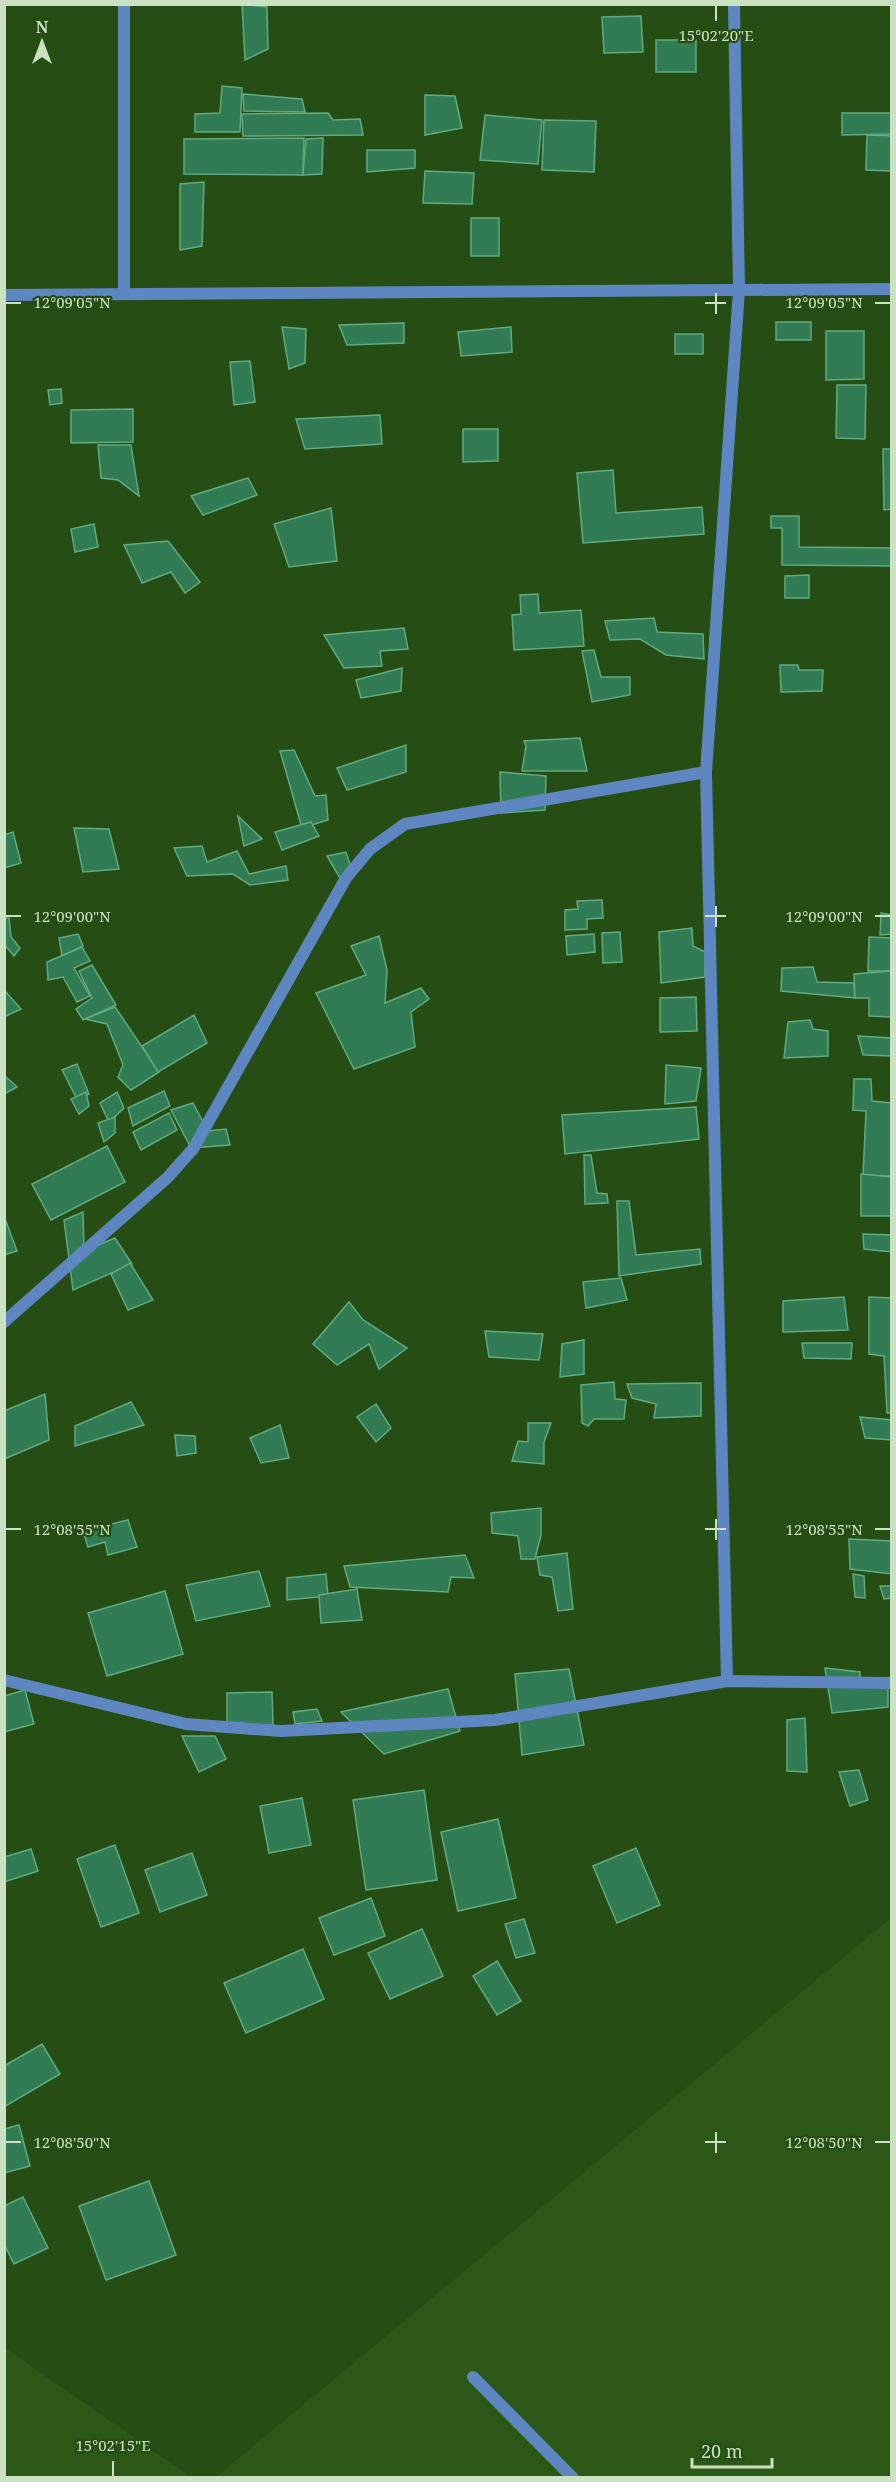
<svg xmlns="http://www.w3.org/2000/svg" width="896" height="2482" font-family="'Noto Serif',serif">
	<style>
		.built { fill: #2c5817 }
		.building { fill: #317c55; stroke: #62ab81; stroke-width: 1.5 }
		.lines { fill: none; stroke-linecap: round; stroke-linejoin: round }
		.minor { stroke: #5e87c1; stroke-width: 12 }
		.tertiary { stroke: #5e87c1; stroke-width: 12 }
		.ticks { fill: none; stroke: #cae1c2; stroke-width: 2 }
		.ticks-label { font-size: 15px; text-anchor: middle; fill: #cae1c2; stroke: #264d14; stroke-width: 4.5; stroke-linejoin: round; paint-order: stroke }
	</style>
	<rect width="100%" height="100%" fill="#264d14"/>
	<g class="built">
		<path d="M891,1918v559h-675z"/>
		<path d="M4,2348h1l186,129h-186z"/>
	</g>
	<g class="building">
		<path d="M242,4l25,3 1,42 -23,11z"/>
		<path d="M641,16l2,36 -39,1 -2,-36z"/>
		<rect x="656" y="40" width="40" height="32"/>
		<path d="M222,86l20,2 -2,44h-45v-18l25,-1z"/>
		<path d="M243,94l59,5 3,13 -61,-1z"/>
		<path d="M425,95l30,1 7,32 -37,7z"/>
		<path d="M328,113l5,7 27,-1 3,16 -120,1 -1,-22z"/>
		<path d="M842,113h50v21l-50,1z"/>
		<path d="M485,115l57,5 -4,44 -58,-4z"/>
		<path d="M544,120l52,1 -2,51 -52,-2z"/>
		<path d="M867,135l25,1v35l-26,-1z"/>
		<path d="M304,138l-1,37 -119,-1v-35z"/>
		<path d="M323,138l-1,36 -19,1 3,-36z"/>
		<path d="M367,150h48v18l-48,4z"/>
		<path d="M425,171l49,2 -2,31 -49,-1z"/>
		<path d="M204,182l-2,64 -22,4v-66z"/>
		<rect x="471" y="218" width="28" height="38"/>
		<rect x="776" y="322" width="35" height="18"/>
		<path d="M404,323v20l-57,2 -8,-20z"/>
		<path d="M282,327l24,2 -1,34 -16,6z"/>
		<path d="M511,327l1,25 -51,4 -3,-24z"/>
		<path d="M826,331h38v48l-38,1z"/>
		<rect x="675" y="334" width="28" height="20"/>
		<path d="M250,361l5,41 -21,3 -4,-43z"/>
		<path d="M837,385h29l-1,54 -29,-1z"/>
		<path d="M61,389l1,14 -12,2 -2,-15z"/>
		<path d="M133,409v33l-62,1v-33z"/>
		<path d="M380,415l2,29 -77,5 -9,-30z"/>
		<path d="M463,429h35v32l-35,1z"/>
		<path d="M98,445h33l8,51 -21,-16 -17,-2z"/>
		<path d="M883,449h9v60l-8,1z"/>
		<path d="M613,470l3,43 86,-6 2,27 -121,9 -6,-70z"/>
		<path d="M248,478l9,17 -54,20 -12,-19z"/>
		<path d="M331,508l6,53 -48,6 -15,-43z"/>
		<path d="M771,516h28v31l93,1v18l-110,-1v-37h-11z"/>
		<path d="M94,524l4,23 -23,5 -4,-23z"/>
		<path d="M168,541l32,41 -15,11 -14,-21 -29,11 -18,-38z"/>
		<path d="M809,575v23h-24v-22z"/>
		<path d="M538,594l1,19 42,-3 3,36 -70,4 -2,-35 9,-1 -1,-19z"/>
		<path d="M654,618l3,14 46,2 1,25 -38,-4 -26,-16 -30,1 -5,-19z"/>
		<path d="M404,628l4,21 -28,2 2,15 -38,2 -20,-33z"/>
		<path d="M594,650l7,27h29v18l-38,7 -10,-51z"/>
		<path d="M780,665h18l1,5h24l-1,21 -41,1z"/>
		<path d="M402,668l-1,23 -40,7 -5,-18z"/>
		<path d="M580,738l7,33h-65l4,-25 -2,-5z"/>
		<path d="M406,745v27l-59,18 -10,-22z"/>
		<path d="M294,750l21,46 11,-1 2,25 -26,8 -22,-77z"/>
		<path d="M500,772l46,4 -1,34 -44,3z"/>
		<path d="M238,816l24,23 -18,7z"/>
		<path d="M311,822l8,14 -37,14 -7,-18z"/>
		<path d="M74,828l35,1 10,40 -36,3z"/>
		<path d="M13,832l8,31 -17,5v-33z"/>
		<path d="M202,846l5,16 30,-11 12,23 37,-8 2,14 -38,5 -17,-11 -46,2 -13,-28z"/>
		<path d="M346,852l7,22 -12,6 -14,-24z"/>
		<path d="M602,900l1,18 -16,1v10l-22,1v-20l13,-1 -1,-8z"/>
		<path d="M881,913l11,2v19l-12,1z"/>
		<path d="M4,918h5l2,19 9,11 -6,8 -10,-12z"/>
		<path d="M692,928l1,18 12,6v25l-44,6 -2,-51z"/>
		<path d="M620,932l2,30 -19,1 -1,-30z"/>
		<path d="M78,934l5,12 -21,10 -3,-18z"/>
		<path d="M594,934l1,18 -28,3 -1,-19z"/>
		<path d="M379,936l8,34 -2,33 36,-15 8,11 -18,13 4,35 -61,22 -38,-76 50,-18 -15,-29z"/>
		<path d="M869,937l23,1v33h-24z"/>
		<path d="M82,947l8,14 -16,7 16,28 -13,6 -14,-25 -15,3 -1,-18z"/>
		<path d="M92,965l24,40 -33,15 -7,-11 16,-11 -13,-27z"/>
		<path d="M813,967l4,15 37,1 1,15 -74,-7 1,-23z"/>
		<path d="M892,971v46l-23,-1v-18h-14l-1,-24z"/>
		<path d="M4,990l17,19 -17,8z"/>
		<path d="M696,997l1,34 -37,1v-34z"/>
		<path d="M115,1007l44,65 -28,18 -13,-13 5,-12 -16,-41 -22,-5z"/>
		<path d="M194,1015l13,28 -49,29 -16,-26z"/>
		<path d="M810,1020l3,9 15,2v25l-44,2 4,-36z"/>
		<path d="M858,1036l34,2v18l-29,-1z"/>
		<path d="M77,1064l12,30 -12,5 -15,-29z"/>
		<path d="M666,1065l35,3 -5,33 -31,3z"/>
		<path d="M4,1075l13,12 -13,7z"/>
		<path d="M854,1079h17l1,22 20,2v73h-29l3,-65 -13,-1z"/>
		<path d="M164,1091l6,15 -37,20 -5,-18z"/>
		<path d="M86,1092l3,14 -10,8 -8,-15z"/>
		<path d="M117,1092l7,16 -15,14 -9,-19z"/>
		<path d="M193,1103l15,28 18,-2 4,16 -39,3 -20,-38z"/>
		<path d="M696,1107l3,32 -134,15 -3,-39z"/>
		<path d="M169,1113l8,17 -36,20 -8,-18z"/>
		<path d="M115,1117v16l-11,9 -6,-19z"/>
		<path d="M107,1146l18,36 -74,38 -19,-36z"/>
		<path d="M584,1155h7l6,38 10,1 1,9 -23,1z"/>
		<path d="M861,1174l31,3v39h-31z"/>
		<path d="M617,1201h12l7,54 64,-6 1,15 -82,12z"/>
		<path d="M83,1212l1,39 31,-13 17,26 -59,26 -9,-70z"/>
		<path d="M4,1216l13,35 -13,4z"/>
		<path d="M863,1234l29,1v17l-28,-3z"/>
		<path d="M130,1263l23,37 -25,10 -17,-36z"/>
		<path d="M621,1278l6,22 -41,8 -3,-26z"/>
		<path d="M844,1297l4,33 -65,2v-31z"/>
		<path d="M869,1297l23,1v115h-5l-3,-57 -15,-2z"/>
		<path d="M349,1302l14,18 44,28 -28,21 -10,-25 -32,21 -24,-21z"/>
		<path d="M485,1331l58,3 -4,26 -50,-3z"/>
		<path d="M584,1340v34l-24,3 2,-33z"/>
		<path d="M802,1343h50l-1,16 -47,-1z"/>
		<path d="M614,1382l1,17 11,1 -2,19h-30l-6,7 -6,-3 -1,-38z"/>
		<path d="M701,1383v33l-47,2 2,-14 -24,-6 -5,-14z"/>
		<path d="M45,1394l4,46 -45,19v-48z"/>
		<path d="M131,1402l13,23 -69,21v-20z"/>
		<path d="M376,1404l15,24 -15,14 -19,-25z"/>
		<path d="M860,1417l32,3v20l-27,-2z"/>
		<path d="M528,1423h23l-7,19v22l-32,-3 6,-20 10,1z"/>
		<path d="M280,1425l9,33 -28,5 -11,-25z"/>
		<path d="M175,1435l20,1 1,17 -19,3z"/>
		<path d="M541,1508v27l-6,24h-14l-3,-23 -26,-3 -1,-20z"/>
		<path d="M128,1520l9,27 -29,8 -3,-13 -17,5 -5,-16z"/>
		<path d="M849,1539l43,2v33l-42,-5z"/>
		<path d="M567,1553l6,56 -15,2 -6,-34 -12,-2 -3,-18z"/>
		<path d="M465,1555l9,23 -23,-1 -3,15 -98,-5 -6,-21z"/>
		<path d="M259,1571l11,35 -74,15 -10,-36z"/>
		<path d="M326,1574l2,22 -41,4v-22z"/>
		<path d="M853,1574l11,2 1,22 -10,-1z"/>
		<path d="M880,1586h12v12l-8,1z"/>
		<path d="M357,1589l5,31 -41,3 -2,-28z"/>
		<path d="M165,1591l18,63 -76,22 -19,-63z"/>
		<path d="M825,1668l35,4v8l28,4v23l-56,6z"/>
		<path d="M569,1669l15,76 -62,10 -7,-81z"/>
		<path d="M448,1689l12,42 -76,23 -43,-42z"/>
		<path d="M25,1690l9,34 -30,8v-36z"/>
		<path d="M272,1692l1,33 -46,2v-34z"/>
		<path d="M317,1709l5,12 -27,3 -2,-12z"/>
		<path d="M805,1718l2,54 -20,-1v-51z"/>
		<path d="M182,1736h33l11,23 -27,13z"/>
		<path d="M859,1770l9,30 -18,6 -11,-34z"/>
		<path d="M424,1790l13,90 -71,10 -13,-90z"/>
		<path d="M302,1798l9,47 -42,8 -9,-47z"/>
		<path d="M498,1819l18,79 -58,13 -17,-79z"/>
		<path d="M115,1845l24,68 -38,14 -24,-68z"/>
		<path d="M636,1848l24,57 -43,18 -24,-57z"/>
		<path d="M31,1849l7,22 -34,11v-25z"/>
		<path d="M192,1853l15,42 -47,17 -15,-42z"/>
		<path d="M371,1898l14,38 -51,19 -15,-37z"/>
		<path d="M524,1919l11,34 -19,5 -11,-34z"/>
		<path d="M422,1929l21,47 -53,23 -22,-46z"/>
		<path d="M303,1949l21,50 -78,34 -22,-50z"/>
		<path d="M497,1961l24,40 -24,14 -24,-39z"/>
		<path d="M42,2044l18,30 -56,33v-41z"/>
		<path d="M19,2125l11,41 -26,7v-44z"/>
		<path d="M149,2181l27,74 -70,25 -27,-74z"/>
		<path d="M23,2197l25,51 -34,16 -10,-20v-38z"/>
	</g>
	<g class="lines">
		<g class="minor">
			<path d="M124,4v290"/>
			<path d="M4,1322l163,-144 26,-29 153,-271 24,-29 35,-25 301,-52"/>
			<path d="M4,1680l182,44 95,7 214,-11 232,-39 165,2"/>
			<path d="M727,1681l-21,-909 33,-482 -5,-286"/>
			<path d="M473,2377l100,101"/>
		</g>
		<path class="tertiary" d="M4,295l888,-6"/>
	</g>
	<path class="ticks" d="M716,6v15M716,293v21M6,303h15M705,303h21M875,303h15M716,906v21M6,916h15M705,916h21M875,916h15M716,1519v21M6,1529h15M705,1529h21M875,1529h15M716,2132v21M6,2142h15M705,2142h21M875,2142h15M113,2461v15"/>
	<g class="ticks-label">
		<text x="716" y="41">15°02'20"E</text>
		<text x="72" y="308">12°09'05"N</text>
		<text x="824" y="308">12°09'05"N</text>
		<text x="72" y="922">12°09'00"N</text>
		<text x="824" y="922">12°09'00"N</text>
		<text x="72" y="1535">12°08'55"N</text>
		<text x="824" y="1535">12°08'55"N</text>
		<text x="72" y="2148">12°08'50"N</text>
		<text x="824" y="2148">12°08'50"N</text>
		<text x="113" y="2451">15°02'15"E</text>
	</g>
	<rect width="896" height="2482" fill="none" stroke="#cae1c2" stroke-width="12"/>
	<g transform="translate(42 42)" stroke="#264d14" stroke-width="4.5" paint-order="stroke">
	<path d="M0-4.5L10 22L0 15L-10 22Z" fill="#cae1c2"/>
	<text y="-9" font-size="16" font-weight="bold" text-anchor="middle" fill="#cae1c2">N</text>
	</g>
	<path d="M692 2458v9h80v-9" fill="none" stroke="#cae1c2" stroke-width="3"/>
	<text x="701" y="2458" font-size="18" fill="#cae1c2" stroke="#264d14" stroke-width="4.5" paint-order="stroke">20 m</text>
</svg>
